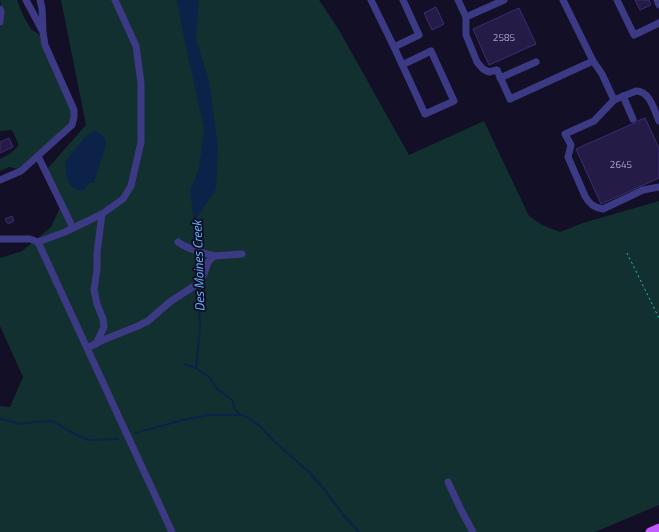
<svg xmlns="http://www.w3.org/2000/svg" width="659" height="532" font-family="'Titillium Web',sans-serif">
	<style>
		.green { fill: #12302f }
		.water { fill: #0c2248 }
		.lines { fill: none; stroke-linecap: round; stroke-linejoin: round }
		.stream { stroke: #0c2248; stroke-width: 2 }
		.building { fill: #241b47; stroke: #3b2d73 }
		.path { stroke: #2fb8b0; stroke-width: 1; stroke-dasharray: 2 3; stroke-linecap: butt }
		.minor { stroke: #3d3a85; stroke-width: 7 }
		.major { stroke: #c25bff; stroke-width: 9 }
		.labels { text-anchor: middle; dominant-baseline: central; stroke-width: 4; stroke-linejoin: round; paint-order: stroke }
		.number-label { font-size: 10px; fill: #aca6d1 }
		.water-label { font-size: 13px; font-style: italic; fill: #62b6ff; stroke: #130f26 }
	</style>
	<rect width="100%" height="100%" fill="#130f26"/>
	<g class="green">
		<path d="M0,0h17l6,15 8,14 9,6 32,78 -3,11 -48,43 -3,2 -9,-2 -9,4v-12l11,-6 8,-8 -7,-15 -12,1v-104c6,-11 2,-16 0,-27z"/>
		<path d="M61,0h258l20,30 70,125 75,-34 45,95 13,9 18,7 23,-9 76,-22v304l-64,27h-595v-126l10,1 13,-30 -23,-51v-68l22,-7 29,-24 9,-19 -12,-40 38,-43z"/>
	</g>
	<g class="water">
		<path d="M177,0h21l1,2 -3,36 13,43 9,65 -2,43 -22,33 -4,-31 9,-23 5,-39 -19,-87z"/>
		<path d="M95,131c7,3 11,6 11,13l-12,39h-5c-3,5 -4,8 -9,7 -14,-1 -14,-18 -15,-28l21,-26z"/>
	</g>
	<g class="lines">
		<g class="stream">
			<path d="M194,221l2,28"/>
			<path d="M196,253l1,28"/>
			<path d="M184,364l12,4 13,9 8,12 15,11 3,9 6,6 6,2 13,9 14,15 36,32 14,16 19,26 16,17"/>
			<path d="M196,368l4,-40 -2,-41"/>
			<path d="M0,419h3l17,5 14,-2 19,-1 16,10 19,9 30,-1"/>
			<path d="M135,433l48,-13 26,-5h32"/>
		</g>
	</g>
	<g class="building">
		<path d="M635,0h14l2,5 -11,5z"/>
		<path d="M436,7l8,17 -12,6 -8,-17z"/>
		<path d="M519,8l17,36 -47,21 -16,-36z"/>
		<path d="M645,118l14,30v30l-58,26 -25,-55 56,-25 3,-1 2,-2z"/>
		<path d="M9,138l4,9 -13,6v-11z"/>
		<path d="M12,216l2,5 -6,3 -3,-5z"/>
	</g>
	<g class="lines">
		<path class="path" d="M627,253l32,65"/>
		<g class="minor">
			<path d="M26,0l16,30"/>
			<path d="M371,0l23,47 25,-12 -16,-35"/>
			<path d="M458,0l8,17v18l11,27 6,7 6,3 8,-2 13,29 83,-38 -30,-61"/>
			<path d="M617,0l17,35 25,-12"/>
			<path d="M657,0l2,5"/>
			<path d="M0,9l1,3 -1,10"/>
			<path d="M466,17l38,-17"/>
			<path d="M394,47l31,67 29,-13 -23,-50 -29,14"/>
			<path d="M593,61l9,13 12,26"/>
			<path d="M500,78l36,-16"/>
			<path d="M623,96l10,23"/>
			<path d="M659,121c-5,-11 -9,-30 -23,-30l-22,9 -20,21 -29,13 6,11 -3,12 17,39c4,8 9,12 18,13l40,-19 16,-3"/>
			<path d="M38,156l35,72"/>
			<path d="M0,180l21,-9 51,-46 2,-8v-7l-29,-65 -2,-13 -1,-24 -2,-8"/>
			<path d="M0,239h30l8,3 27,-10 37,-18 21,-15 8,-13 10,-44v-59l-5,-37 -21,-46"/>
			<path d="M38,242l134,290"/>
			<path d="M178,242c10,8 24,10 36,14"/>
			<path d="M96,344l8,-17 -1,-8 -6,-15 -3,-14 3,-21v-16l5,-39"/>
			<path d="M87,348l16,-8 35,-14 10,-5 23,-20 28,-18 5,-9 4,-12 6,-6 28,-2"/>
			<path d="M448,482l13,28 12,22"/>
		</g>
		<path class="major" d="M650,532l9,-4"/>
	</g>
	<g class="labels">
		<g class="number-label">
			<text x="504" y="37">2585</text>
			<text x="621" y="164">2645</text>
		</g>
		<g class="water-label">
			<text transform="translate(198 266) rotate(-92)">Des Moines Creek</text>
		</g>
	</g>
</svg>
